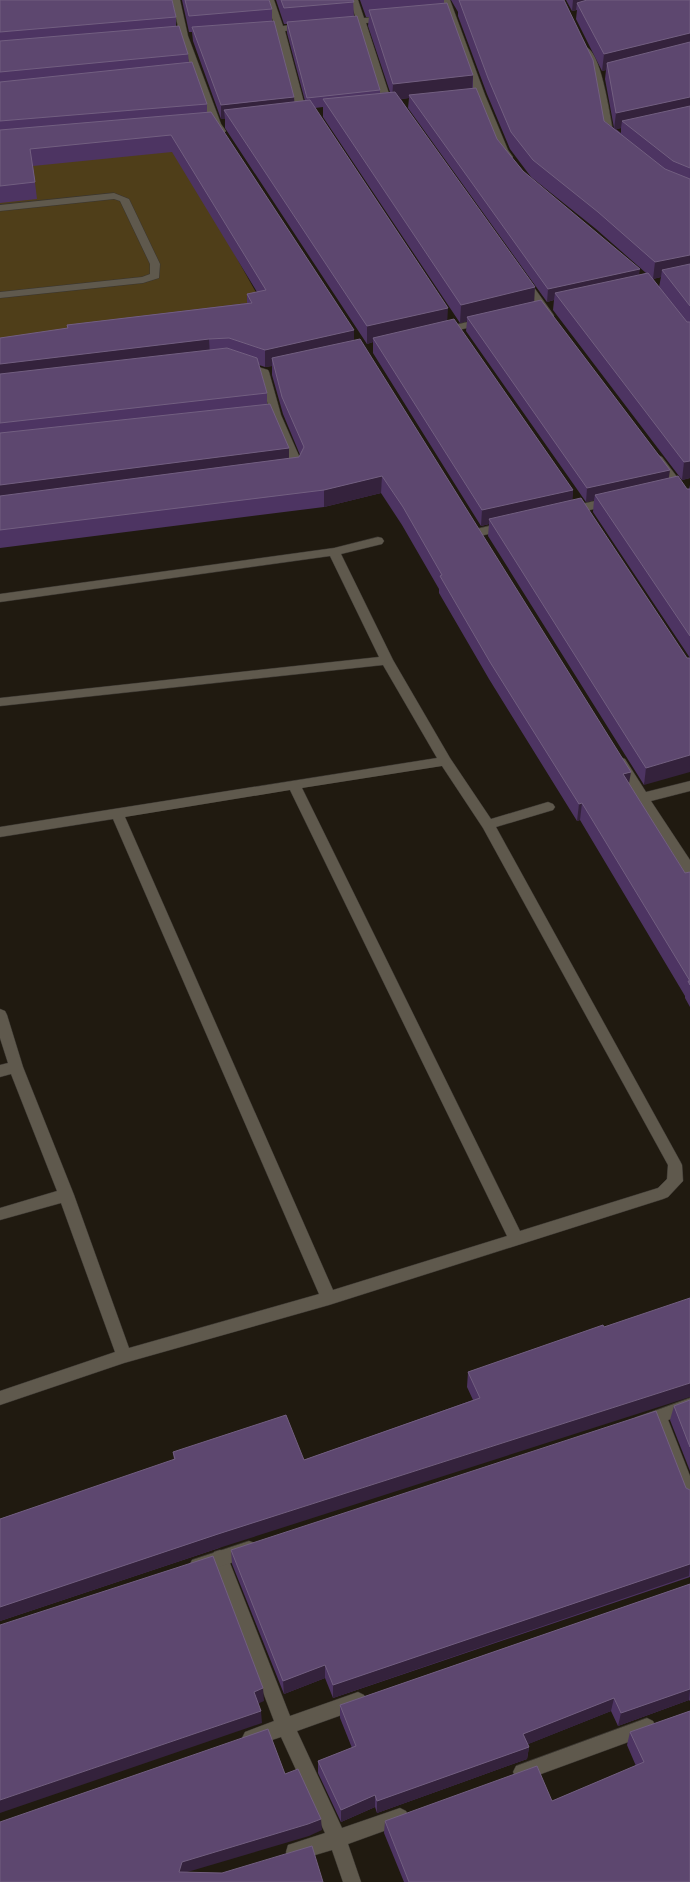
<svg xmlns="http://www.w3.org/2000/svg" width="690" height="1882" font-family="Inter,sans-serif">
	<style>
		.green { fill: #4f3e19 }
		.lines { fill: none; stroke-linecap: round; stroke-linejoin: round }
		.minor-casing { stroke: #3a3631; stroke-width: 1 }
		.tertiary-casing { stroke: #3a3631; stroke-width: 1 }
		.minor { fill: #5f594d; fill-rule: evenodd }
		.tertiary { fill: #5f594d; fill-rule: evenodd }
		.wall { fill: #4d3462; fill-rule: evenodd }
		.shaded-wall { fill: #34223c }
		.building { fill: #5d476f; stroke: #725f80 }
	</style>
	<rect width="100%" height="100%" fill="#201a10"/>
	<path class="green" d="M177,151l91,163 -268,29v-177z"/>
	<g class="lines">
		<defs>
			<g id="minor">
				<path d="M172,0h8l8,36 33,88 5,7 -2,2h-6l-7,-9 -31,-88z"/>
				<path d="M266,0h8l9,26 23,-3 4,3 -4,3 -21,2 22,83 -2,2 -3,1 -5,-3 -21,-82 -19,2 -4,-3 4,-3 18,-1z"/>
				<path d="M350,0h8l6,18 21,-2 4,3 -4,3 -19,1 27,83 -2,2h-6l-2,-2 -26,-82 -18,2 -4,-3 4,-3 17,-1z"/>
				<path d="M442,0h8l35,95 23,55 5,7 -2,2h-6l-7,-8 -23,-56z"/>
				<path d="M586,47c16,6 24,71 28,88l3,3 -2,2h-6l-5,-4 -11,-60 -12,-26z"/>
				<path d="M114,193l15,6 31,65 -1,14 -16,5 -143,15v-6l142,-15 8,-3v-10l-30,-63 -6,-2 -114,12v-6z"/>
				<path d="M524,278l4,1 25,35 1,2 -1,2h-8l-26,-37z"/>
				<path d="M484,318l4,1 1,2 -1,2 -46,11 -5,-3 1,-2z"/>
				<path d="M243,362l25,8 1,2 12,43 22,50 -4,8 -8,2 -6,-4 6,-6 -20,-50 -12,-41 -20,-7 -1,-2z"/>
				<path d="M658,455l4,2 28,37v12l-4,-1 -34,-46z"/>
				<path d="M611,497l4,1 2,3 -2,3 -46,11 -6,-4 2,-3z"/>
				<path d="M506,522l6,4 -2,3 -34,8 -6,-4 2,-3z"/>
				<path d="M378,537l4,1 2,3 -2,3 -41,10 52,106 57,98 41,61 57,-17 5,2 2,3 -2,3 -57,17 184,334 2,4 1,16 -15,16 -5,2 -334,106 -205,58 -124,42v-14l115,-39 -54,-149 -61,17v-12l57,-17 -46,-117 -11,3v-12l8,-2 -8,-25v-29l5,2 2,4 16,52 51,128 55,153 190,-54 -206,-475 -113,18v-10l437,-69 -54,-93 -383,41v-8l379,-41 -49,-101 -330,46v-8l334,-46zM442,766l41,62 185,337 -1,14 -9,9 -138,43 -218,-443zM290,790l217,446 -174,54 -208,-473z"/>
				<path d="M620,757l5,2 21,33 44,-11v10l-39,10 39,59v16l-5,-1 -70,-110 -1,-3 1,-3z"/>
				<path d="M659,1410l6,2 25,64v29l-6,-3 -33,-85 2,-5z"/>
				<path d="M220,1550l6,2 2,6 62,158 68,-24 6,3 3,6 -3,6 -67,24 45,97 58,-20 6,3 3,6 -3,6 -58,21 13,38h-18l-11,-32 -37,11 -7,-2 -2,-7 2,-7 37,-12 -44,-96 -30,10 -6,-3 -3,-6 3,-6 29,-11 -62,-163 2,-6z"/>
				<path d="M647,1718l6,3 3,6 -3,6 -131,48 -6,-3 -3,-6 3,-6z"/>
			</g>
			<g id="tertiary">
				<path d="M690,1398v14l-49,18 -6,-2 -2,-5 2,-5z"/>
				<path d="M249,1541l6,2 2,6 -2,6 -57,19 -6,-2 -3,-6 3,-6z"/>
			</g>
		</defs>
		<use href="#minor" class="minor-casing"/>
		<use href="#tertiary" class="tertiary-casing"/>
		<use href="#minor" class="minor"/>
		<use href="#tertiary" class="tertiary"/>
	</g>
	<g class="wall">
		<path d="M0,0l176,17v9l12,28 1,9 18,41v9l147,227 275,445 56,88 5,-1v135l-5,-9v-2l-105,-176 -3,1 -88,-142 -50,-86v-4l-37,-64 -21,-32 -57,14 -324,41v-210l67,-9v-4l180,-22v-9l10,-2 -85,-140 -139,14 4,33 -37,4zM259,365l6,2 7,-1v9l11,39 17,41 -1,2 -10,2v-11l-22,-44v-11z"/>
		<path d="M182,0h87l3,9v12l22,76v5l11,-1 -18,-68v-9h-3l-8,-24h77l1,16 26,74v3l10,-1 -22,-66 1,-9h-3l-6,-17h84v3l29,72v13l24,51 26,32 116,104 7,-2 -50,-44 -65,-52 -21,-28 -23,-55 -29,-78v-4l-7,-12h113l40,121 10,7 -9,-49 1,-9 -4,1 -26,-52 1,-9 -5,1 -6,-11h124v478l-8,2 -129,-170 1,-10 -7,2 -139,-194 1,-10 -8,1 133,203 135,176 18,11h2l1,-4v173l-97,-146 1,-12 -8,2 -120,-171 1,-10 -7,2 -137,-206v-10l-8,1 132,212 126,170 -1,10 115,158 -43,127 -156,-249 1,-12 -8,2 -108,-173v-11l-6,2 -142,-216v-9h-4l-28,-78 -1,-9h-3zM621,128v5l-5,-4zM661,277l-2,10 -6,-8z"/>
		<path d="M604,1327l-385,221 -219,73v-102l174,-59 -1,-8 131,8 169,-60 -6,-13 1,-15z"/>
		<path d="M690,1400v71l-20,-51 4,-14z"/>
		<path d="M686,1488l4,2v87l-357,121 -8,-20 -41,16 -52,-130 -1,-14z"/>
		<path d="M690,1584v117l-1,-1 -71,26 -7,-15 -83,33 1,3 -2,12 -150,54 -2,-6 -34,15 -23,-49v-12l34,-13 -12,-30v-13z"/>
		<path d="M690,1711v171h-286l-20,-49 1,-12 167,-20 84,-35 -9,-21 3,-13z"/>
	</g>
	<g class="shaded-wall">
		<path d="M573,0h42l-38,3 -1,7 -4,1z"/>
		<path d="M690,33v16l-83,14 -1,7 -4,1 2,-17z"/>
		<path d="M473,75l-1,16 -63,4v3l-17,2 1,-16z"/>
		<path d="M294,97l1,13h-71l1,9h-4v-14z"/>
		<path d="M690,97v16l-68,8 -1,7 -7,2 2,-17z"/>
		<path d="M690,255v17l-28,-2 -1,7 -8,2 2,-17z"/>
		<path d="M640,269l-2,13 -83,11 -1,7 -7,2 1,-13z"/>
		<path d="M535,287l-1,18 -67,12v4l-7,2 1,-18z"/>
		<path d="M448,308l-1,18 -74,12v4l-6,2v-18z"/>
		<path d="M354,330v18l-82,10v8l-7,1v-17z"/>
		<path d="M209,339l1,17 -210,26v-18z"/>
		<path d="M289,448v17l-289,38v-18z"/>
		<path d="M690,461v17l-8,2 2,-18z"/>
		<path d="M670,470l-2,14 -73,11 -1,5 -8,2 1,-14z"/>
		<path d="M382,476l-1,17 -57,14v-17z"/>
		<path d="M573,490l-1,16 -83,13v5l-8,2 1,-16z"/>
		<path d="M690,755v17l-46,13 2,-17z"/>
		<path d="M631,772l-3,17 -5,-15z"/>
		<path d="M582,803l-2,17 -3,1 2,-17z"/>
		<path d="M690,1383v14l-471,151 -219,73v-14l218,-73z"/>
		<path d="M690,1564l-1,12 -356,122v-13z"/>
		<path d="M325,1665v13l-41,16 -1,-13z"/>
		<path d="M263,1688l1,13 -9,4 -1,-13z"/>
		<path d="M690,1689l-1,11 -71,26 3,-13z"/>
		<path d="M614,1698l-3,13 -90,36 2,-13z"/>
		<path d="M261,1711l1,12 -262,90v-13z"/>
		<path d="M529,1747l-2,12 -150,54v-12z"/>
		<path d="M375,1795v12l-34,15v-12z"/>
		<path d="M321,1819l1,11 -13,6 -125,37 -5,-1 3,-10z"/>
	</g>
	<g class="building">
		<path d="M0,0h172l4,17 -176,15z"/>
		<path d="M185,0h84l3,9 -83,7z"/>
		<path d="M281,0h72l1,2 -70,6z"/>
		<path d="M459,0h105l29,60 11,61 61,48 25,10v76l-35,7 -57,-50 -65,-52 -22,-28 -23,-54z"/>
		<path d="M587,0h103v33l-86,21 -27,-51z"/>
		<path d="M447,3l26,72 -80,9 -24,-74z"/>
		<path d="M357,16l23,74 -73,8 -20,-76z"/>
		<path d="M274,21l20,76 -73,8 -29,-78z"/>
		<path d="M179,26l9,28 -188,18v-31z"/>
		<path d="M690,42v55l-74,16 -9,-50z"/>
		<path d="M192,62l15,42 -207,17v-39z"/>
		<path d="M476,88l21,51 26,32 117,98 -92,20 -139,-194z"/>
		<path d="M395,92l140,195 -74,18 -138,-206z"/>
		<path d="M310,100l138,208 -81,18 -143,-216z"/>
		<path d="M690,106v62l-17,-7 -51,-40z"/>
		<path d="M211,112l143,218 -89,20 -36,-12 -20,1 -209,25v-26l68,-10 -1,-3 185,-22 -5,-9 19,-4 -95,-155 -141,14 5,33 -35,4v-56z"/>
		<path d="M690,264v42l-28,-36z"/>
		<path d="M648,273l39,49h3v139l-6,1 -129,-169z"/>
		<path d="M541,300l129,170 -83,18 -120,-171z"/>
		<path d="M454,319l119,171 -91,20 -109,-172z"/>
		<path d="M360,339l271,433 -8,2 62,99 5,-1v113l-2,-4h2l-108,-178 -3,1 -89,-142 -50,-86 2,-1 -39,-68 -21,-31 -58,14 -324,40v-34l299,-39 5,-10 -22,-50 -10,-39z"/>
		<path d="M227,348l30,10 10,35 -267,30v-49z"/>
		<path d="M270,404l19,44 -289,37v-52z"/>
		<path d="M678,476l9,13h3v147l-95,-141z"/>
		<path d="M581,498l106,160h3v97l-44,13 -157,-249z"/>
		<path d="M690,1298v85l-472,151 -218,73v-88l175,-60 -2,-7 113,-37 18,45 176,-62 -12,-26 135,-47 1,2z"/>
		<path d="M690,1400v47l-16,-41z"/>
		<path d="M656,1411l30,77 4,2v74l-357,121 -8,-20 -42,16 -52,-131z"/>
		<path d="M213,1556l50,132 -9,4 7,19 -261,89v-175z"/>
		<path d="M690,1584v105l-69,24 -7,-15 -91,36 6,13 -152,54 -2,-6 -34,15 -23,-49 38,-15 -16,-41z"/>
		<path d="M690,1711v171h-281l-24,-61 152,-55 15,35 92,-39 -14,-30z"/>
		<path d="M268,1729l17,45 13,-5 23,50 -13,5 -126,38 -3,10 43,1 90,-27 11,36h-323v-60z"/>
	</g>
</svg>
